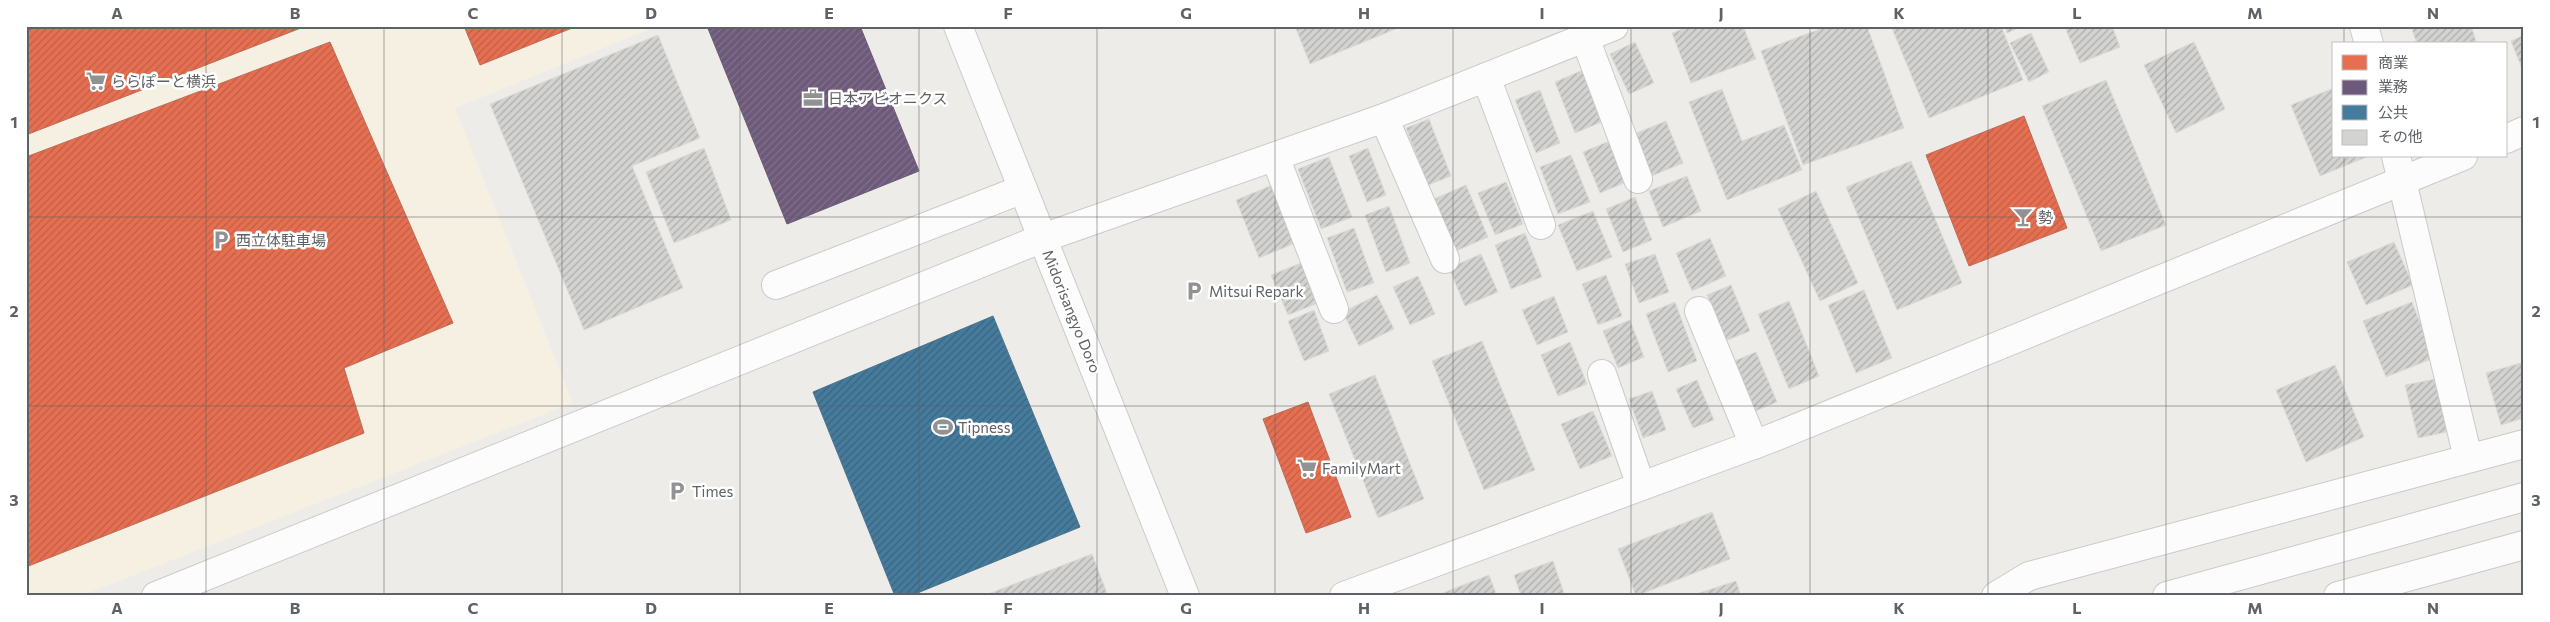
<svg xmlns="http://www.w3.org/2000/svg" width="2550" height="622" font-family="Commissioner,'Noto Sans JP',sans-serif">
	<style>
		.commercial { fill: #f5f0e2 }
		.shops { fill: url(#shops-hatch); stroke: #be6b57 }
		.offices { fill: url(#offices-hatch); stroke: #685b74 }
		.public { fill: url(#public-hatch); stroke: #4c738c }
		.building { fill: url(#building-hatch); stroke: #dcdbd8 }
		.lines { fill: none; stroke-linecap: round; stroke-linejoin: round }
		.minor-casing { stroke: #cacaca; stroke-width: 30 }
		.minor { stroke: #fcfcfc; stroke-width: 28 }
		.grid { fill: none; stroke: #5e6165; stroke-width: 1; stroke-opacity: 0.55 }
		.labels { text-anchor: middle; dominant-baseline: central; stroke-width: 5; stroke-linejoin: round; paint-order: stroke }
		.poi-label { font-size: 15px; fill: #5e6165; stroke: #fff; text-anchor: start }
		.street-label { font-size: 15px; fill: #5e6165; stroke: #fff }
		.neatline { fill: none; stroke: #5e6165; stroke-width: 2 }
		.grid-label { font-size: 16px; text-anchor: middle; font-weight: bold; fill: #5e6165 }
	</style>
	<defs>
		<pattern id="shops-hatch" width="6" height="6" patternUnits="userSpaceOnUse" patternTransform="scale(1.25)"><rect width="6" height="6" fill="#e76f51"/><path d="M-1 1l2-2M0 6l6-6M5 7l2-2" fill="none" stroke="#be5f47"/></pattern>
		<pattern id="offices-hatch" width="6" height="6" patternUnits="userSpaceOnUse" patternTransform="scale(1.25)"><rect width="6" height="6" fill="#6d597a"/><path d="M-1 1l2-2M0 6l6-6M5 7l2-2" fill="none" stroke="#81718b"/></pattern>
		<pattern id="public-hatch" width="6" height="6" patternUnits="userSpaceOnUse" patternTransform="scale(1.25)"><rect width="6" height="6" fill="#457b9d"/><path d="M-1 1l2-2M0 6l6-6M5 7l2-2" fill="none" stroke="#3b647d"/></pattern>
		<pattern id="building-hatch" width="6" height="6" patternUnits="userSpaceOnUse" patternTransform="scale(1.25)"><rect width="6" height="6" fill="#d3d3d1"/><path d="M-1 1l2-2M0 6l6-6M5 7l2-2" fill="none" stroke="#aeafad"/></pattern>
	</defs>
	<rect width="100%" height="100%" fill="#edece8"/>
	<path class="commercial" d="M26,26h632l-203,82 118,295 -492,193h-55z"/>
	<g class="shops">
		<path d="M26,26h280l-280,109z"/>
		<path d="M464,26h113l-97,39z"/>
		<path d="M330,42l123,281 -109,45 20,65 -338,134v-410z"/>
		<path d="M2024,116l43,112 -98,38 -43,-111z"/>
		<path d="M1308,402l43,115 -45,16 -43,-114z"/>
	</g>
	<path class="offices" d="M707,26h153l59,145 -132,53z"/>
	<path class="public" d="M993,316l87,211 -170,69h-15l-82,-204z"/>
	<g class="building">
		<path d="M1295,26h108l-93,38z"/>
		<path d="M1691,26h52l13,33 -65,24 -19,-50z"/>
		<path d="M1828,26h39l37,102 -101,37 -42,-114z"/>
		<path d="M1891,26h110l22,54 -94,38z"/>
		<path d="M2005,26h18l-16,7z"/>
		<path d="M2075,26h37l8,21 -40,16 -14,-33z"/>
		<path d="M2411,26h60l6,18h-60z"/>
		<path d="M2031,33l18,39 -20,10 -19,-39z"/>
		<path d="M658,35l42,103 -68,28 51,122 -99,42 -94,-226z"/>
		<path d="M2524,35v38l-13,-32z"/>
		<path d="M1635,42l19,41 -25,11 -19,-40z"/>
		<path d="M2194,42l31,67 -49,24 -32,-68z"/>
		<path d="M1583,70l21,51 -29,12 -20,-51z"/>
		<path d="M2106,80l60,145 -65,26 -59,-145z"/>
		<path d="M2334,88v68h35l-49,20 -29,-71z"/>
		<path d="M1722,89l20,52 42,-16 18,45 -75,30 -38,-98z"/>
		<path d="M1540,90l20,53 -24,10 -21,-53z"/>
		<path d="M1429,119l22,57 -23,9 -22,-57z"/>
		<path d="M1666,121l17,42 -34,14 -17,-42z"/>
		<path d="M1612,140l17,41 -29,12 -17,-41z"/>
		<path d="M704,148l27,72 -57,23 -28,-71z"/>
		<path d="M1368,148l18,47 -19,7 -18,-46z"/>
		<path d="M1571,155l19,47 -32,12 -18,-47z"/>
		<path d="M1329,157l23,60 -31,12 -23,-60z"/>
		<path d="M1911,161l51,122 -65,27 -51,-123z"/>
		<path d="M1687,176l14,35 -38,16 -14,-36z"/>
		<path d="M1506,182l17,42 -28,11 -17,-42z"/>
		<path d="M1275,184l23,58 -39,16 -23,-58z"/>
		<path d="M1466,185l22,52 -32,14 -22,-52z"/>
		<path d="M1816,191l42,92 -38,18 -42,-92z"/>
		<path d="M1635,197l17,43 -29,12 -17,-43z"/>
		<path d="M1389,206l21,57 -24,9 -21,-57z"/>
		<path d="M1593,211l19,46 -35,14 -19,-46z"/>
		<path d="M1354,228l20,55 -27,9 -20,-54z"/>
		<path d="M1525,233l17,44 -31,12 -16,-44z"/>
		<path d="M1710,238l16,38 -34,15 -16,-38z"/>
		<path d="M2394,242l19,43 -47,20 -19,-43z"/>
		<path d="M1481,254l17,38 -33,14 -16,-38z"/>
		<path d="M1655,254l14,38 -30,11 -14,-39z"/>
		<path d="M1301,263l17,40 -30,12 -17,-40z"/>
		<path d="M1606,275l16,41 -24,9 -16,-41z"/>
		<path d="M1418,276l17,38 -25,11 -17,-38z"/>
		<path d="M1731,285l19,46 -25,10 -18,-46z"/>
		<path d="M1864,290l28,68 -36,15 -28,-68z"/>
		<path d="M1377,295l17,34 -35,17 -16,-34z"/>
		<path d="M1554,296l14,36 -31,13 -15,-35z"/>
		<path d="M1789,301l30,75 -30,13 -31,-75z"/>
		<path d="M1675,302l22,59 -29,11 -22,-58z"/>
		<path d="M2412,302l22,56 -48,19 -23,-56z"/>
		<path d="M1314,310l15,41 -25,10 -16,-40z"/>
		<path d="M1630,320l14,37 -26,11 -15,-37z"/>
		<path d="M1482,341l53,129 -51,20 -52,-129z"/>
		<path d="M1570,342l17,42 -29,12 -17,-41z"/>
		<path d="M1756,352l21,50 -24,10 -21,-50z"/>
		<path d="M2524,362v56l-23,7 -15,-52z"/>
		<path d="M2335,365l29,72 -58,25 -30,-72z"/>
		<path d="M1375,375l49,124 -46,19 -49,-124z"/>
		<path d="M2435,379l12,53 -29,6 -13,-53z"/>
		<path d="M1697,380l17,40 -21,8 -17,-39z"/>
		<path d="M1652,391l14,39 -23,8 -14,-39z"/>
		<path d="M1593,411l19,45 -32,13 -19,-45z"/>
		<path d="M1712,512l18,47 -94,37 -18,-47z"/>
		<path d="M1092,554l16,42h-125z"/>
		<path d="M1553,561l12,35h-44l-7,-21z"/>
		<path d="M1489,575l8,21h-62z"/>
		<path d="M1736,581l5,15h-51z"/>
	</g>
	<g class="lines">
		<defs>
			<g id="minor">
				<path d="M958,26l227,570"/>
				<path d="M2364,26l5,18"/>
				<path d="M1585,38l53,141"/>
				<path d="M1486,77l55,148"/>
				<path d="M1384,118l61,141"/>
				<path d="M2506,139l18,-8"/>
				<path d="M2396,156l72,302"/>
				<path d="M1275,157l59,152"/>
				<path d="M776,285l247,-96"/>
				<path d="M1699,311l55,134"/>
				<path d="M1602,374l39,112"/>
				<path d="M156,596l887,-358 341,-120 230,-92"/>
				<path d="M1344,596l428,-158 691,-282"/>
				<path d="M1996,596l33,-20 495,-132"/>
				<path d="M2167,596l357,-99"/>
				<path d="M2338,596l186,-51"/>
			</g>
		</defs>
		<use href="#minor" class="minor-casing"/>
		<use href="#minor" class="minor"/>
	</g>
	<path class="grid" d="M206,26v570M384,26v570M562,26v570M740,26v570M919,26v570M1097,26v570M1275,26v570M1453,26v570M1631,26v570M1810,26v570M1988,26v570M2166,26v570M2344,26v18M2344,156v440M26,217h2498M26,406h2498"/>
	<defs>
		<symbol id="supermarket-bare" viewBox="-9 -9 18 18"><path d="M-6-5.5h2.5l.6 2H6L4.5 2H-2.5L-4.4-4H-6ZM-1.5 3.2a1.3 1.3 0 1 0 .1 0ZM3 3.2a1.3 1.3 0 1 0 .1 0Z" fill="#909293" stroke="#fff" stroke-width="2.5" paint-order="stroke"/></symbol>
		<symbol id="office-bare" viewBox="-9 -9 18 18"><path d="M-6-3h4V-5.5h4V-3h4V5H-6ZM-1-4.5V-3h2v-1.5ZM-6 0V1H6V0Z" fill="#909293" stroke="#fff" stroke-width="2.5" paint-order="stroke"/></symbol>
		<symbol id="bar-bare" viewBox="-9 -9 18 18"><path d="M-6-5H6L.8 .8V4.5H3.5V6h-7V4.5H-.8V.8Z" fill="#909293" stroke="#fff" stroke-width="2.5" paint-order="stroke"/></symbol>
		<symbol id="parking-bare" viewBox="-9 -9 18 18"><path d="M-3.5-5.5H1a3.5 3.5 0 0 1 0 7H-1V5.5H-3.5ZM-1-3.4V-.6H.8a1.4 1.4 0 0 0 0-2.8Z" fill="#909293" stroke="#fff" stroke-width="2.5" paint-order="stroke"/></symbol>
		<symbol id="stadium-bare" viewBox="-9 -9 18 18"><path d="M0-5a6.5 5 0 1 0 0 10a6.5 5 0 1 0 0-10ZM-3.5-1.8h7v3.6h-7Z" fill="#909293" stroke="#fff" stroke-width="2.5" paint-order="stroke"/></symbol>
	</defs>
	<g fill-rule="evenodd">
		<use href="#supermarket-bare" x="82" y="67" width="28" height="28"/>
		<use href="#office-bare" x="799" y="84" width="28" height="28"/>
		<use href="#bar-bare" x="2009" y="203" width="28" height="28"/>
		<use href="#parking-bare" x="207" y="226" width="28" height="28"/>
		<use href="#parking-bare" x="1180" y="277" width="28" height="28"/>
		<use href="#stadium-bare" x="929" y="413" width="28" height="28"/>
		<use href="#supermarket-bare" x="1293" y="454" width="28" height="28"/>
		<use href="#parking-bare" x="663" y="477" width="28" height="28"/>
	</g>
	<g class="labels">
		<g class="poi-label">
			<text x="111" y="81">ららぽーと横浜</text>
			<text x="828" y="98">日本アビオニクス</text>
			<text x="2038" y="217">勢</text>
			<text x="236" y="240">西立体駐車場</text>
			<text x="1209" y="291">Mitsui Repark</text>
			<text x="958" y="427">Tipness</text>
			<text x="1322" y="468">FamilyMart</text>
			<text x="692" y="491">Times</text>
		</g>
		<g class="street-label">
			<text transform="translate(1072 311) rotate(68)">Midorisangyo Doro</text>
		</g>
	</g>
	<rect width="2550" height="622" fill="none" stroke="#ffffff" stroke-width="55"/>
	<rect x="2332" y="42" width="175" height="115" fill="#ffffff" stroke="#bfc0c1"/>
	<rect x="2342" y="55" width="25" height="15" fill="#e76f51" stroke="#bfc0c1"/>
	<text x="2378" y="68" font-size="15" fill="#5e6165">商業</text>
	<rect x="2342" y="80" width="25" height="15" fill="#6d597a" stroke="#bfc0c1"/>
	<text x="2378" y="92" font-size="15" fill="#5e6165">業務</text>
	<rect x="2342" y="105" width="25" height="15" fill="#457b9d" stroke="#bfc0c1"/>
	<text x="2378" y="118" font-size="15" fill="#5e6165">公共</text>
	<rect x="2342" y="130" width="25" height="15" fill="#d3d3d1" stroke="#bfc0c1"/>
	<text x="2378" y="142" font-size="15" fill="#5e6165">その他</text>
	<rect x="28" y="28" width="2494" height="566" class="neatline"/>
	<g class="grid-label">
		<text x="117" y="19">A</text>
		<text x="295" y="19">B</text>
		<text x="473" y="19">C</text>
		<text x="651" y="19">D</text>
		<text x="829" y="19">E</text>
		<text x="1008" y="19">F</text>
		<text x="1186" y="19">G</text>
		<text x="1364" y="19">H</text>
		<text x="1542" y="19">I</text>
		<text x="1721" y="19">J</text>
		<text x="1899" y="19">K</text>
		<text x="2077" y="19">L</text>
		<text x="2255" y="19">M</text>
		<text x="2433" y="19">N</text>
		<text x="14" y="128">1</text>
		<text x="2536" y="128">1</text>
		<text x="14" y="317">2</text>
		<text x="2536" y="317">2</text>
		<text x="14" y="506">3</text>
		<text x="2536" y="506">3</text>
		<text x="117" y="614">A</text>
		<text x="295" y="614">B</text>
		<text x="473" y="614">C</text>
		<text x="651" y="614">D</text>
		<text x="829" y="614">E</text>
		<text x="1008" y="614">F</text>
		<text x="1186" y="614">G</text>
		<text x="1364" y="614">H</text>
		<text x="1542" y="614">I</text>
		<text x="1721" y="614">J</text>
		<text x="1899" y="614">K</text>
		<text x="2077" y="614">L</text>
		<text x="2255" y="614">M</text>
		<text x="2433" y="614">N</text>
	</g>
</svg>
